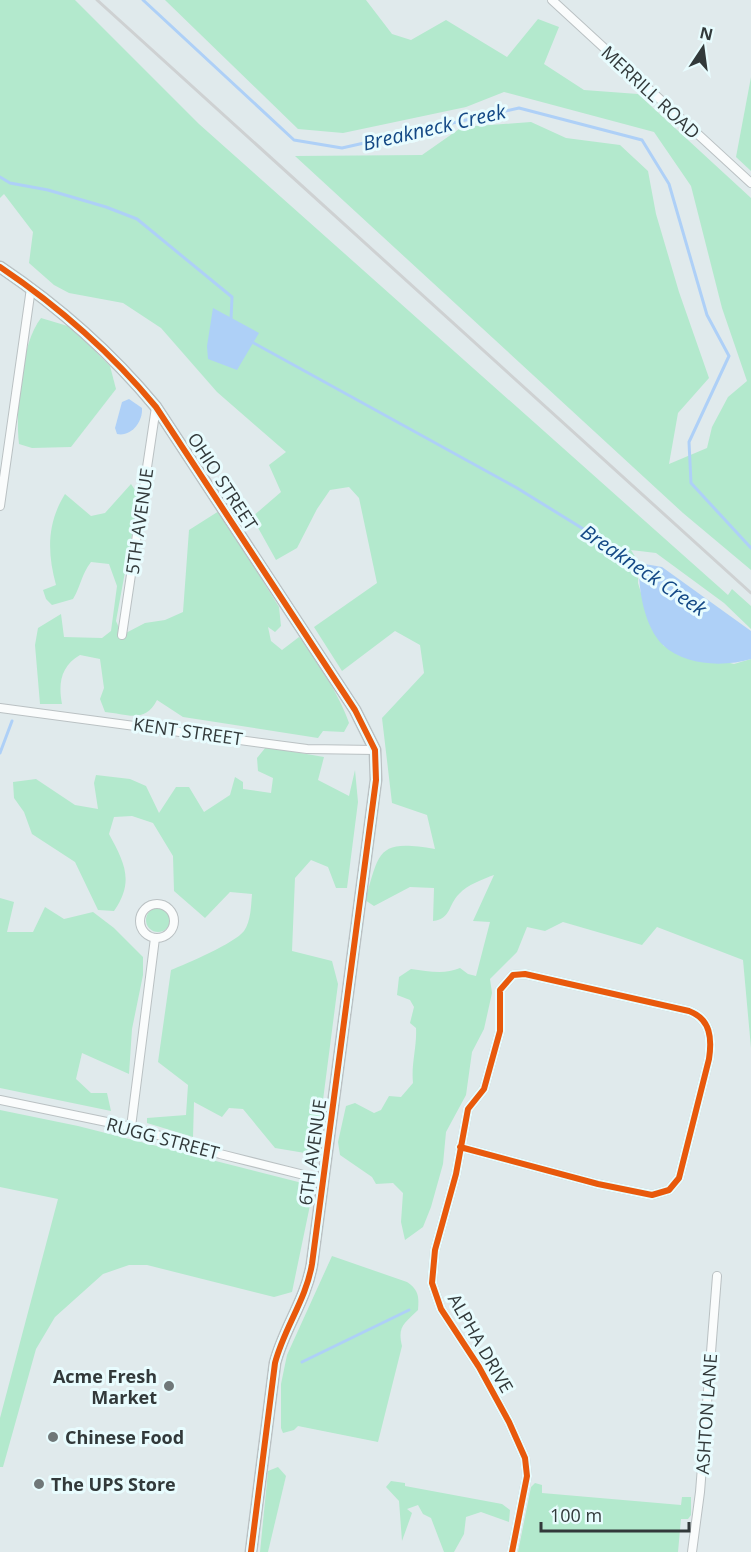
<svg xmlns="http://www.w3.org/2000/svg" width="751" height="1552" font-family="'Open Sans',sans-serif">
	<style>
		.green { fill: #b3e9cd }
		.water { fill: #aed0f7 }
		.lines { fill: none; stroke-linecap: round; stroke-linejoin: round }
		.stream { stroke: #aed0f7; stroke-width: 3 }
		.minor-casing { stroke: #bac1c3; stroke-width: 10 }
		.tertiary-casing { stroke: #bac1c3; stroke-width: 13 }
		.minor { stroke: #fafcfc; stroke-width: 8 }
		.tertiary { stroke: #fafcfc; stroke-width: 10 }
		.rail { stroke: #ced1d2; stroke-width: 3 }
		.cycleway-casing { stroke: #e8fcfe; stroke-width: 10 }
		.cycleway { stroke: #e8590c; stroke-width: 6 }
		.poi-dot { fill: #6f7778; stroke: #e8fcfe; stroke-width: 2 }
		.labels { text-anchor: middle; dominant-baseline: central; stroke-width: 6; stroke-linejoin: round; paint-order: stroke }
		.street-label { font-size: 18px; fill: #32393a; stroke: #e8fcfe }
		.poi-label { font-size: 18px; font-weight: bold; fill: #32393a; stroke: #e8fcfe; text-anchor: start }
		.water-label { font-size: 20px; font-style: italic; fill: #134885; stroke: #e8fcfe }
	</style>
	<rect width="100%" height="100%" fill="#e0eaec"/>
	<g class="green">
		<path d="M0,0h75l124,124 529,471 4,-6 19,17v23l-27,-26 -68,-50 -25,-3 8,13 -1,20 14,46 12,17 70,18 17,-5v389l-8,-88 -86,-33 -15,18 -79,-23 -18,9 -18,-4 -10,25 -27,27 2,14 -8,36 -12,23 -6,43 -20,37 -3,32 -12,43 -8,20 -18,13 -4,-18 2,-29 -10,-10 -17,1 -4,-7 -32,-22 -2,-13 8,-36 9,-3 19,10 7,-3 8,-14 12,1 12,-14c-2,-19 4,-36 3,-55l-6,-5 4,-16 -4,-7 -13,-5 2,-18 12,-8c17,2 33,6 49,-1l8,6 8,2 14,-54 -17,-1 21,-46c-11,4 -27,10 -35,19 -11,11 -8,25 -26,27l1,-33 -24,-1 -36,19 -9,-6c15,-48 11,-61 70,-51l-8,-34 -35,-12 -10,-85 42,-45 -4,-28 -25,-14 -53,40 -28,-44 63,-44 -18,-85 -10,-11 -19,3 -13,19 -20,39 -21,12 -24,-43 29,-25 -12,-27 17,-13 -69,-60 -56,-64 -38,-25 -54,-10 -15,-8 -25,-22 4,-31 -29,-38 -4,4z"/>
		<path d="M165,0h201l26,34 19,6 35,-20 61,37 31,-38 21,8 -15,37 40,26 54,4 113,104v372l-68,-57 -388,-357 127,-1 40,-28 69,-5 35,16 54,7 28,26 8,43 23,78 30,86 -31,35 -9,51 38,-16 5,-21 16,-30 19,-16 -25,-73 -31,-122 -37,-54 -150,-40 -38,15 -123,26 -45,-4z"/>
		<path d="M751,77v94l-15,-14z"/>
		<path d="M41,318l30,9 39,39 6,23 -45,58 -39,1 -13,-4c-4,-33 2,-101 22,-126z"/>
		<path d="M131,484l8,12 -23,125 6,14 23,-12 20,-3 18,-8 6,-82 30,-19 60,96 2,19 -6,6 -7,-5 3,14 11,9 17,-13c14,13 45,68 50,86l-5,9 -21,-1 -5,7 -135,-21 -26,-17c-12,24 -30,14 -52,12l-5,-13 4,-11 -4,-29 -20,-4c-19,11 -22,28 -18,49h-22l-5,-59 3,-17 23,-14 3,23 38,1 9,-7 6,-45 -8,-22 -18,-2c-10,13 -10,24 -18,37l-21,6 -6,-6 -3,-9 13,-5c-9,-33 -9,-62 9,-91l26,22 14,-3z"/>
		<path d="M266,747l58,10 -6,23 31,16 6,-26 3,32 -11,86h-11l-8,-21 -17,-7 -16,18 -3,73 40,10 6,23 -23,178 -4,-8 -36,-6 -32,-39 -14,-1 -7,9 -28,-15 -1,35 -46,-14v-5l39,-3 2,-30 -30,-23 13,-92c15,-6 64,-27 73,-39 7,-10 7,-26 8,-37l-22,-2 -25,26 -31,-27 -1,-35 -20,-33 -21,-7 -18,1 -5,17c15,28 26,47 5,77l-16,-1 -23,-48 -43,-28 -8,-22 -10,-14 -1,-16 23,-3 39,26 23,4 -4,-26 2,-8 34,4 16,7 13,27 17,-26h13l15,25 26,-17 5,-18 8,5v7l28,4 2,-15 -15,-7 -1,-13z"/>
		<path d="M0,898l14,4 -7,30h26l12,-25 19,12 29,-7 21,16 29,29v18l-11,54 -3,45 -47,-21 -6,26 15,14h16l4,18 -111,-23z"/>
		<circle cx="158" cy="920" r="12"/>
		<path d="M0,1110l78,16 236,60 -22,106 -18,5 -127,-32h-18l-26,9 -48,43 -19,32 -33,118h-3v-49l58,-219 -58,-12z"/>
		<path d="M332,1256l75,26c12,8 12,15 11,28 -13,13 -21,16 -16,36l-24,96 -80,-16 -4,4 -11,3 -2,-5v-44l6,-29z"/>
		<path d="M278,1467l8,9 -18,76h-8l8,-81z"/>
		<path d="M391,1481l14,2v3l97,18 8,6 -1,12 -28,-10 -15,5 -2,17 -10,18h-10l-13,-34 -8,-4 -5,-9 -11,4 5,4 -10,28 -3,-40 -13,-14z"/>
		<path d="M535,1483l7,2v8l139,12 1,-8h9v18l-3,4h-7l-3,33h-160l13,-65z"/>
	</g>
	<g class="water">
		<path d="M213,308l46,25 -22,37 -29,-11 -1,-13z"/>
		<path d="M129,399l13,9c1,14 -11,29 -25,26l-2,-6 7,-26z"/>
		<path d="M639,563l23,4 89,64v28c-27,8 -66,7 -88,-14 -19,-18 -25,-57 -24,-82z"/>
	</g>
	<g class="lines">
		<g class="stream">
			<path d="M143,0l151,140 48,8 177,-40 123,32 27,44 38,131 22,41 -40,86 2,41 60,65"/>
			<path d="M0,177l10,6 38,7 58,17 31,12 95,78 -1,22"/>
			<path d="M252,342l265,146 123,76"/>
			<path d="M0,753l12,-32"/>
			<path d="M302,1362l107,-52"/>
		</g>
		<defs>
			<g id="minor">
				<path d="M552,0l199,183"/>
				<path d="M0,506l31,-218"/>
				<path d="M122,635l34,-228"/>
				<path d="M0,708l307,41 68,1"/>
				<circle cx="157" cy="921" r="17"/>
				<path d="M0,1100l131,27 89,27 104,26"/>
				<path d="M131,1127l24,-189"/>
				<path d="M460,1147l138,37 54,11 17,-5 10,-12 30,-119c3,-20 2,-40 -20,-48l-164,-37 -12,1 -13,15v41l-16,58 -16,20 -12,65 -21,76 -3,33 9,26 38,58 30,55 16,36 2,18 -15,76"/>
				<path d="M692,1552l8,-60 17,-216"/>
			</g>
			<path id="tertiary" d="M0,267c58,39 112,87 156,140l199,303 20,40 1,30 -64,484c-6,36 -28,64 -37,99l-24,189"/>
		</defs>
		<use href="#minor" class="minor-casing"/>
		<use href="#tertiary" class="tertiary-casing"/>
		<use href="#minor" class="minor"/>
		<use href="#tertiary" class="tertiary"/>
		<path class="rail" d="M97,0l654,593"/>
		<defs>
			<g id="cycleway">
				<path d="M0,267c58,39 112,87 156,140l199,303 20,40 1,30 -64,484c-6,36 -28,64 -37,99l-24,189"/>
				<path d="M460,1147l138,37 54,11 17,-5 10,-12 30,-119c3,-20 2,-40 -20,-48l-164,-37 -12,1 -13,15v41l-16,58 -16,20 -12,65 -21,76 -3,33 9,26 38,58 30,55 16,36 2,18 -15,76"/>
			</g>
		</defs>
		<use href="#cycleway" class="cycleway-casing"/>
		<use href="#cycleway" class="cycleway"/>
	</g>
	<g class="poi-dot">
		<circle cx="169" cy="1386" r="6"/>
		<circle cx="53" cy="1437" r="6"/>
		<circle cx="39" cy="1484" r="6"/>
	</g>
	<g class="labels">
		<g class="street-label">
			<text transform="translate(651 92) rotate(43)">MERRILL ROAD</text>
			<text transform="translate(223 481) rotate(57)">OHIO STREET</text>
			<text transform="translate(139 521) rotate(-82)">5TH AVENUE</text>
			<text transform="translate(188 731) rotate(8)">KENT STREET</text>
			<text transform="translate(163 1138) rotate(15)">RUGG STREET</text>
			<text transform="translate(312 1152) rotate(-82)">6TH AVENUE</text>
			<text transform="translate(481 1343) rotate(60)">ALPHA DRIVE</text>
			<text transform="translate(706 1414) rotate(-86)">ASHTON LANE</text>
		</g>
		<g class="poi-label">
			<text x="157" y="1376" text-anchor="end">Acme Fresh<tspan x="157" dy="21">Market</tspan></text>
			<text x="65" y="1437">Chinese Food</text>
			<text x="51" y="1484">The UPS Store</text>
		</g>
		<g class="water-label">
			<text transform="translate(434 127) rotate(-13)">Breakneck Creek</text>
			<text transform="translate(644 570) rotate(34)">Breakneck Creek</text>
		</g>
	</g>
	<g transform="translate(703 48) rotate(13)" stroke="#e8fcfe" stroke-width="4.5" paint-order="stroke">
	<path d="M0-4.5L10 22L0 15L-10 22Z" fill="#32393a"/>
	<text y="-9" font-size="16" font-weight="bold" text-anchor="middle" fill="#32393a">N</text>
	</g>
	<path d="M541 1522v9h148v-9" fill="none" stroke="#32393a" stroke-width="3"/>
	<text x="550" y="1522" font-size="18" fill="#32393a" stroke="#e8fcfe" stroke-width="4.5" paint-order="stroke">100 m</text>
</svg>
